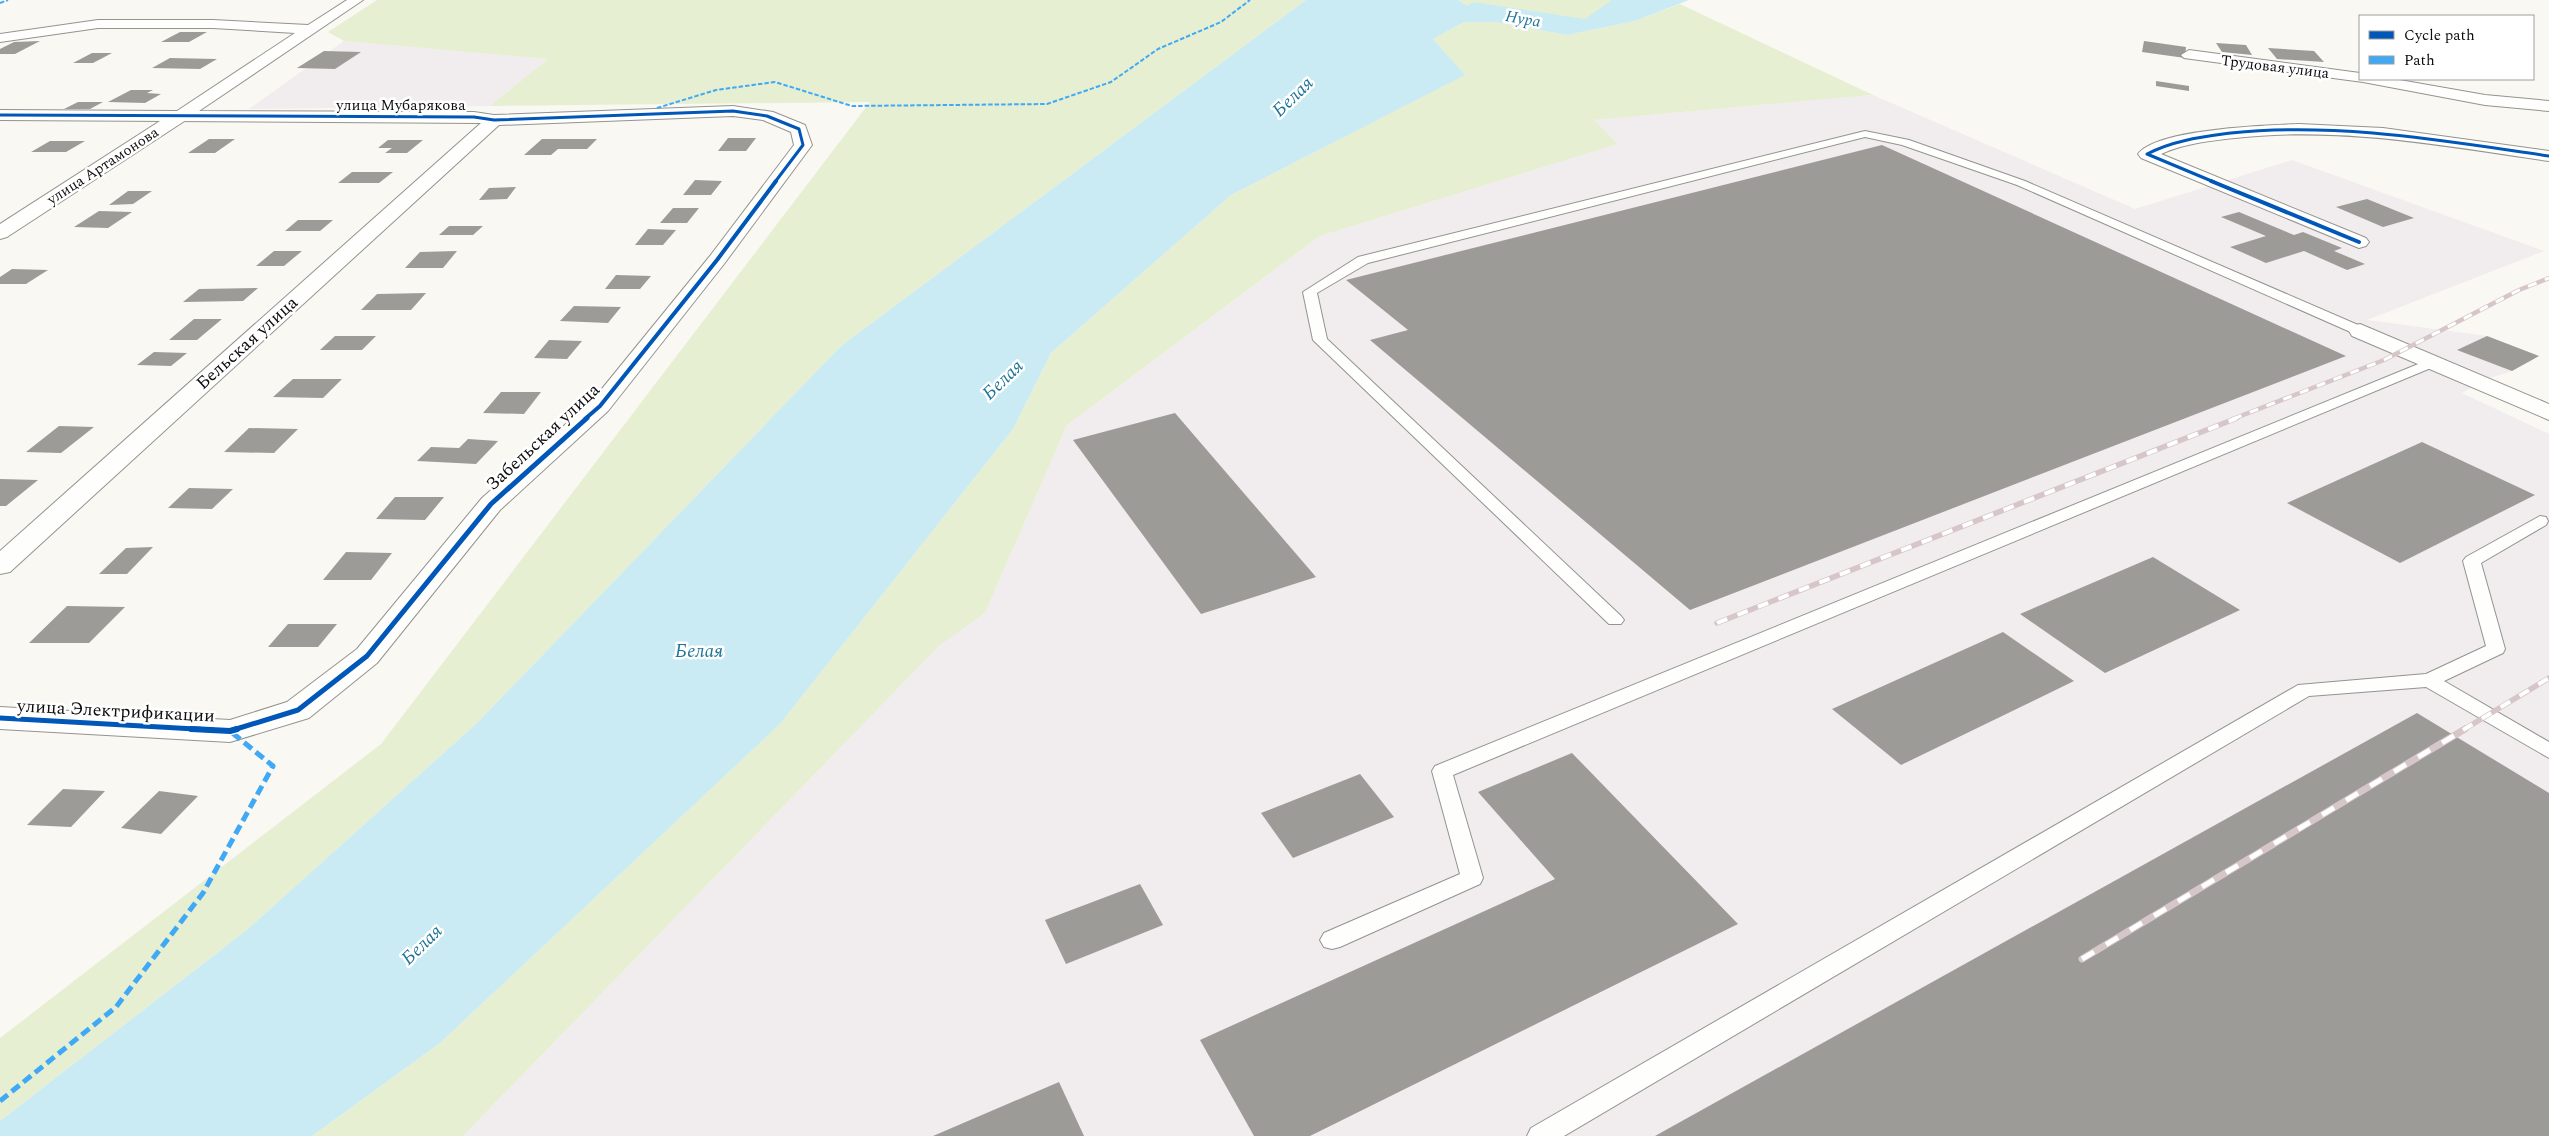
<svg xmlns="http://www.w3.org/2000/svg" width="2549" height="1136" font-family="Spectral,serif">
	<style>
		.industrial { fill: #f1ecee }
		.green { fill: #e7efd3 }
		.water { fill: #caebf3 }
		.building { fill: #9d9b98 }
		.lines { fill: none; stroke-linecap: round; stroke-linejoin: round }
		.service-casing { stroke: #949390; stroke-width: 2 }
		.minor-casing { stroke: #949390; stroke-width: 2 }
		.tertiary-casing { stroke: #949390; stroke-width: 2 }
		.service { fill: #fefefd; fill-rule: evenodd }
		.minor { fill: #fefefd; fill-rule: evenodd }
		.tertiary { fill: #fefefd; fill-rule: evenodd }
		.rail-far2-casing { stroke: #d6c6c8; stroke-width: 4.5 }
		.rail-far1-casing { stroke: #d6c6c8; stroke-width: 5.5 }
		.rail-casing { stroke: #d6c6c8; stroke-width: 7 }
		.rail-far2 { stroke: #fff; stroke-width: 3; stroke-dasharray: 9; stroke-linecap: butt }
		.rail-far1 { stroke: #fff; stroke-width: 4; stroke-dasharray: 11; stroke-linecap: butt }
		.rail { stroke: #fff; stroke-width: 5; stroke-dasharray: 14; stroke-linecap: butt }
		.quiet-far1 { stroke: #3fa9f5; stroke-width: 2; stroke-dasharray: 4.5 2; stroke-linecap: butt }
		.quiet { stroke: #3fa9f5; stroke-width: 5; stroke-dasharray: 10 5; stroke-linecap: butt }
		.cycleway-far3-casing { stroke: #fff; stroke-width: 5 }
		.cycleway-far2-casing { stroke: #fff; stroke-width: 6 }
		.cycleway-far1-casing { stroke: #fff; stroke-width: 8 }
		.cycleway-casing { stroke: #fff; stroke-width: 9 }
		.cycleway-far3 { stroke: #0057b8; stroke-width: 3 }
		.cycleway-far2 { stroke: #0057b8; stroke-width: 4 }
		.cycleway-far1 { stroke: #0057b8; stroke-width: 5 }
		.cycleway { stroke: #0057b8; stroke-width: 6 }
		.labels { text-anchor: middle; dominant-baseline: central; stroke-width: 5; stroke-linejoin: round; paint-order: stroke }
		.far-street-label { font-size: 15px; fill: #0d0d0d; stroke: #fff }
		.far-water-label { font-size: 16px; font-style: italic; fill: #1d7498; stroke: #fff }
		.street-label { font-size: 18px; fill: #0d0d0d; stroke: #fff }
		.water-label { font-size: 19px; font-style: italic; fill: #1d7498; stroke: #fff }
	</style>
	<rect width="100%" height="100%" fill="#faf8f2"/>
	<g class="industrial">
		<path d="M344,41l205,18 -59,47 -241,3z"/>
		<path d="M1873,95l262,114 157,-49 252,91 -177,69 120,16 52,20 -27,15 -25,8 -25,14 87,41v702h-2086l476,-490 46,-33 82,-188 253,-189 298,-92 -25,-24z"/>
	</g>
	<g class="green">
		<path d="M377,0h929l-465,346 -364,377 -229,206 -248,192v-83l381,-294 489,-642 -380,4 58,-47 -204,-18 -16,-9z"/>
		<path d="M1458,0h172l-38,21 -124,-15z"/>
		<path d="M1680,4l193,91 -279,25 24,24 -298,92 -253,189 -82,188 -46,33 -476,490h-151l128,-93 340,-319 233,-295 38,-76 180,-158 233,-120 -31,-36 31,-17h31l72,13 68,-14z"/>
	</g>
	<path class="water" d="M1306,0h152l10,6 5,-4 112,17 27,-19h77l-54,21 -68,14 -72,-13h-31l-31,17 32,36 -234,120 -180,158 -38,76 -233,295 -340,319 -128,93h-312v-15l248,-192 229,-206 364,-377z"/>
	<g class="building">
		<path d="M180,32h27l-18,10h-28z"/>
		<path d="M40,41l-25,13h-15v-5l14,-7z"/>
		<path d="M2144,41l42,6 -1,11 -43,-6z"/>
		<path d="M2216,43l30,2 6,10 -30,-3z"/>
		<path d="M2268,48l46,3 10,11 -47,-3z"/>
		<path d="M324,51l37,1 -26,17 -38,-1z"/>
		<path d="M92,53h20l-19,10h-20z"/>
		<path d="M170,58l47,1 -17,10 -48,-1z"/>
		<path d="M2156,81l33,5v5l-33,-5z"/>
		<path d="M131,90h22l-6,3 14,1 -16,9 -37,-1z"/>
		<path d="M78,102h25l-13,7h-26z"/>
		<path d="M728,138h28l-10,13h-28z"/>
		<path d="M209,139h26l-20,14h-27z"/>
		<path d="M542,139h55l-10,10h-29l-7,6h-27z"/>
		<path d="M388,140h35l-16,13h-22l7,-5h-14z"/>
		<path d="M50,141h35l-19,11h-35z"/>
		<path d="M1882,145l464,211 -656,254 -320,-270 38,-10 -62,-50z"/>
		<path d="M352,172h41l-14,11h-41z"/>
		<path d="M695,180l27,1 -11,14h-28z"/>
		<path d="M516,187l-9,12 -28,1 10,-12z"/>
		<path d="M128,191h24l-19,13 -24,1z"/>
		<path d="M2367,199l47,19 -31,9 -47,-20z"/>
		<path d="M673,208h26l-12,15h-27z"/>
		<path d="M99,211l33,1 -24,16 -34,-1z"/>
		<path d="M2239,212l55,23 9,-3 39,16 -8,3 31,13 -18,6 -43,-19 -38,12 -36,-16 36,-11 -45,-19z"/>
		<path d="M298,220h35l-13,11h-35z"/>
		<path d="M449,226h34l-10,9h-34z"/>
		<path d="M648,229l28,1 -13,15h-28z"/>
		<path d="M274,251h28l-18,15h-28z"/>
		<path d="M457,251l-14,17h-38l15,-16z"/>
		<path d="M12,269l36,1 -22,14h-26v-7z"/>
		<path d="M616,275l35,1 -11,13h-35z"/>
		<path d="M258,288l-15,13 -60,1 16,-13z"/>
		<path d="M426,293l-15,17h-50l16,-16z"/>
		<path d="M574,306l47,1 -13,16 -48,-2z"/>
		<path d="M194,319h28l-25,21h-28z"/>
		<path d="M335,336h41l-14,14h-42z"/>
		<path d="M2487,336l52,20 -27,15 -55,-21z"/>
		<path d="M549,340l33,1 -15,18 -33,-1z"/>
		<path d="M154,352l33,1 -16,13 -34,-1z"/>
		<path d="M293,379h49l-19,19 -50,-1z"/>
		<path d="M501,392h40l-17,22 -41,-1z"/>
		<path d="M1175,413l141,164 -115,37 -128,-174z"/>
		<path d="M59,426l35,1 -33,26 -35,-1z"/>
		<path d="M249,428l49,1 -24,24 -50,-1z"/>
		<path d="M468,439l30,2 -22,23 -59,-3 14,-14 28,1z"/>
		<path d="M2422,442l113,53 -135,68 -113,-60z"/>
		<path d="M0,479l38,1 -32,26h-6z"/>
		<path d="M189,488l44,1 -21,20 -44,-1z"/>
		<path d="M395,497h49l-19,23 -49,-1z"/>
		<path d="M153,547l-26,27h-28l27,-26z"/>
		<path d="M346,552l46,1 -21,27h-48z"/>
		<path d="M2153,557l87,53 -135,63 -85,-59z"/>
		<path d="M67,606l58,1 -36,36h-60z"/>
		<path d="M288,624h49l-19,23h-50z"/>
		<path d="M2003,632l71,49 -173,84 -69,-56z"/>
		<path d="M2417,713l132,80v343h-894z"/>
		<path d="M1572,753l166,171 -428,212h-56l-54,-96 355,-161 -77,-87z"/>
		<path d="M1360,774l34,43 -101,41 -32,-45z"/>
		<path d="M63,789l42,2 -34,36 -44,-2z"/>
		<path d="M159,791l39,5 -37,38 -40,-6z"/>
		<path d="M1140,884l23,41 -97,39 -21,-44z"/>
		<path d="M1059,1082l25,54h-151z"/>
	</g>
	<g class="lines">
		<defs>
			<g id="service">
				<path d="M1865,131l44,9 116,41 340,147 2,3 -7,4 -5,-1 -338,-149 -115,-40 -37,-8 -497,126 -51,30 10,46 294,277 3,4 -3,4h-12l-296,-284 -10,-48 55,-35z"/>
				<path d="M2433,358l5,1 2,3 -2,3 -985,410 30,103 -3,6 -140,63 -8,2 -8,-2 -4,-7 4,-7 136,-59 -28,-103 3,-5z"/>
				<path d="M2540,516l6,1 2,4 -2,4 -65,38 24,86 -2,4 -59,28 105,61v16l-123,-71 -117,9 -745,440h-37l4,-8 767,-443 128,-11 60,-28 -23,-85 3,-4z"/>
			</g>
			<g id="minor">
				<path d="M347,0h16l-164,111 275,1 20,3 239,-9 40,6 32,13 7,20 -88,119 -116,147 -108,99 -123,153 -68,55 -79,24 -230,-13v-22l230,13 57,-18 70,-53 125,-151 110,-97 118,-145 84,-111 -3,-13 -28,-12 -30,-4 -234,9 -489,447 -10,2v-23l481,-428 -481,-3v-10l177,1 118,-78 -82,-5h-115l-98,14v-8l98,-14h115l95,5z"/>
				<path d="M2189,50l171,23v6h34l91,16 64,6v10l-64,-6 -122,-23 -179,-24 -3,-3z"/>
				<path d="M2299,124l84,4 166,23v10c-104,-15 -209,-35 -314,-23 -25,3 -50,5 -74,16l205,84 3,4 -3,4 -7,2 -218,-90 -3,-4c18,-25 130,-29 161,-30z"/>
				<path d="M2360,324l189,80v16l-197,-84 -3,-5 3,-5z"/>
			</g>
			<path id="tertiary" d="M180,111l8,5 -2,4 -179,117 -7,2v-15l174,-112z"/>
		</defs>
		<use href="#service" class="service-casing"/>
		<use href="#minor" class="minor-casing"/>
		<use href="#tertiary" class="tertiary-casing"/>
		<use href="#service" class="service"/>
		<use href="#minor" class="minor"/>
		<use href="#tertiary" class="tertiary"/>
		<defs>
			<path id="rail-far2" d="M2233,419l151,-59 135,-70 30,-12"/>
			<g id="rail-far1">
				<path d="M1717,623l520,-205"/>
				<path d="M2463,730l86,-52"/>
			</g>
			<path id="rail" d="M2082,959l383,-230"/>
		</defs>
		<use href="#rail-far2" class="rail-far2-casing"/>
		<use href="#rail-far1" class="rail-far1-casing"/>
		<use href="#rail" class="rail-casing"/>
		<use href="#rail-far2" class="rail-far2"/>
		<use href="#rail-far1" class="rail-far1"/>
		<use href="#rail" class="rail"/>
		<g class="quiet-far1">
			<path d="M0,3l8,-3"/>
			<path d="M657,108l59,-18 59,-8 77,24 195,-2 64,-22 47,-33 63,-27 29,-22"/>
		</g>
		<path class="quiet" d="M0,1101l116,-94 87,-114 70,-127 -43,-35"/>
		<defs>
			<g id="cycleway-far3">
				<path d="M0,115l474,2 20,3 239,-9 34,5 32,13 4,16 -28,37"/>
				<path d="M2214,182l-67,-28c27,-14 55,-17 84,-21 107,-11 213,8 318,23"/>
			</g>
			<g id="cycleway-far2">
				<path d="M2211,181l148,61"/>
				<path d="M585,419l15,-13 117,-146 59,-79"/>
			</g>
			<g id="cycleway-far1">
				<path d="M0,718l213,12"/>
				<path d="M233,730l65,-20 69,-54 124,-152 96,-86"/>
			</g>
			<path id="cycleway" d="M191,729l39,2 7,-2"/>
		</defs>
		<use href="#cycleway-far3" class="cycleway-far3-casing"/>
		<use href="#cycleway-far2" class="cycleway-far2-casing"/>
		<use href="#cycleway-far1" class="cycleway-far1-casing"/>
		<use href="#cycleway" class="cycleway-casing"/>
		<use href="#cycleway-far3" class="cycleway-far3"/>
		<use href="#cycleway-far2" class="cycleway-far2"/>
		<use href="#cycleway-far1" class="cycleway-far1"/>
		<use href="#cycleway" class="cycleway"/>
	</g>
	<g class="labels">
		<g class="far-street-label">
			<text transform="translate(2275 67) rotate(7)">Трудовая улица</text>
			<text x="401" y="105">улица Мубарякова</text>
			<text transform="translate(103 166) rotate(-33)">улица Артамонова</text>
		</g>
		<g class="far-water-label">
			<text transform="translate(1523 19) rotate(10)">Нура</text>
		</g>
		<g class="street-label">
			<text transform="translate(247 343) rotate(-42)">Бельская улица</text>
			<text transform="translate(543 437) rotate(-43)">Забельская улица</text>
			<text transform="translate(116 711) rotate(3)">улица Электрификации</text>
		</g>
		<g class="water-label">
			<text transform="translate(1293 97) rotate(-44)">Белая</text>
			<text transform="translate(1003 380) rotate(-44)">Белая</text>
			<text x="699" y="651">Белая</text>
			<text transform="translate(422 945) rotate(-44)">Белая</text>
		</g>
	</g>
	<rect x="2359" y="15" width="175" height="65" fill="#ffffff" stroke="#9e9e9e"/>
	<rect x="2369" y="31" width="25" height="8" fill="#0057b8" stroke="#9e9e9e"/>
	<text x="2404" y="40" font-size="15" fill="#0d0d0d">Cycle path</text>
	<rect x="2369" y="56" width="25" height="8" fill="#3fa9f5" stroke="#9e9e9e"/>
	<text x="2404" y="65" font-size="15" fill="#0d0d0d">Path</text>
</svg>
